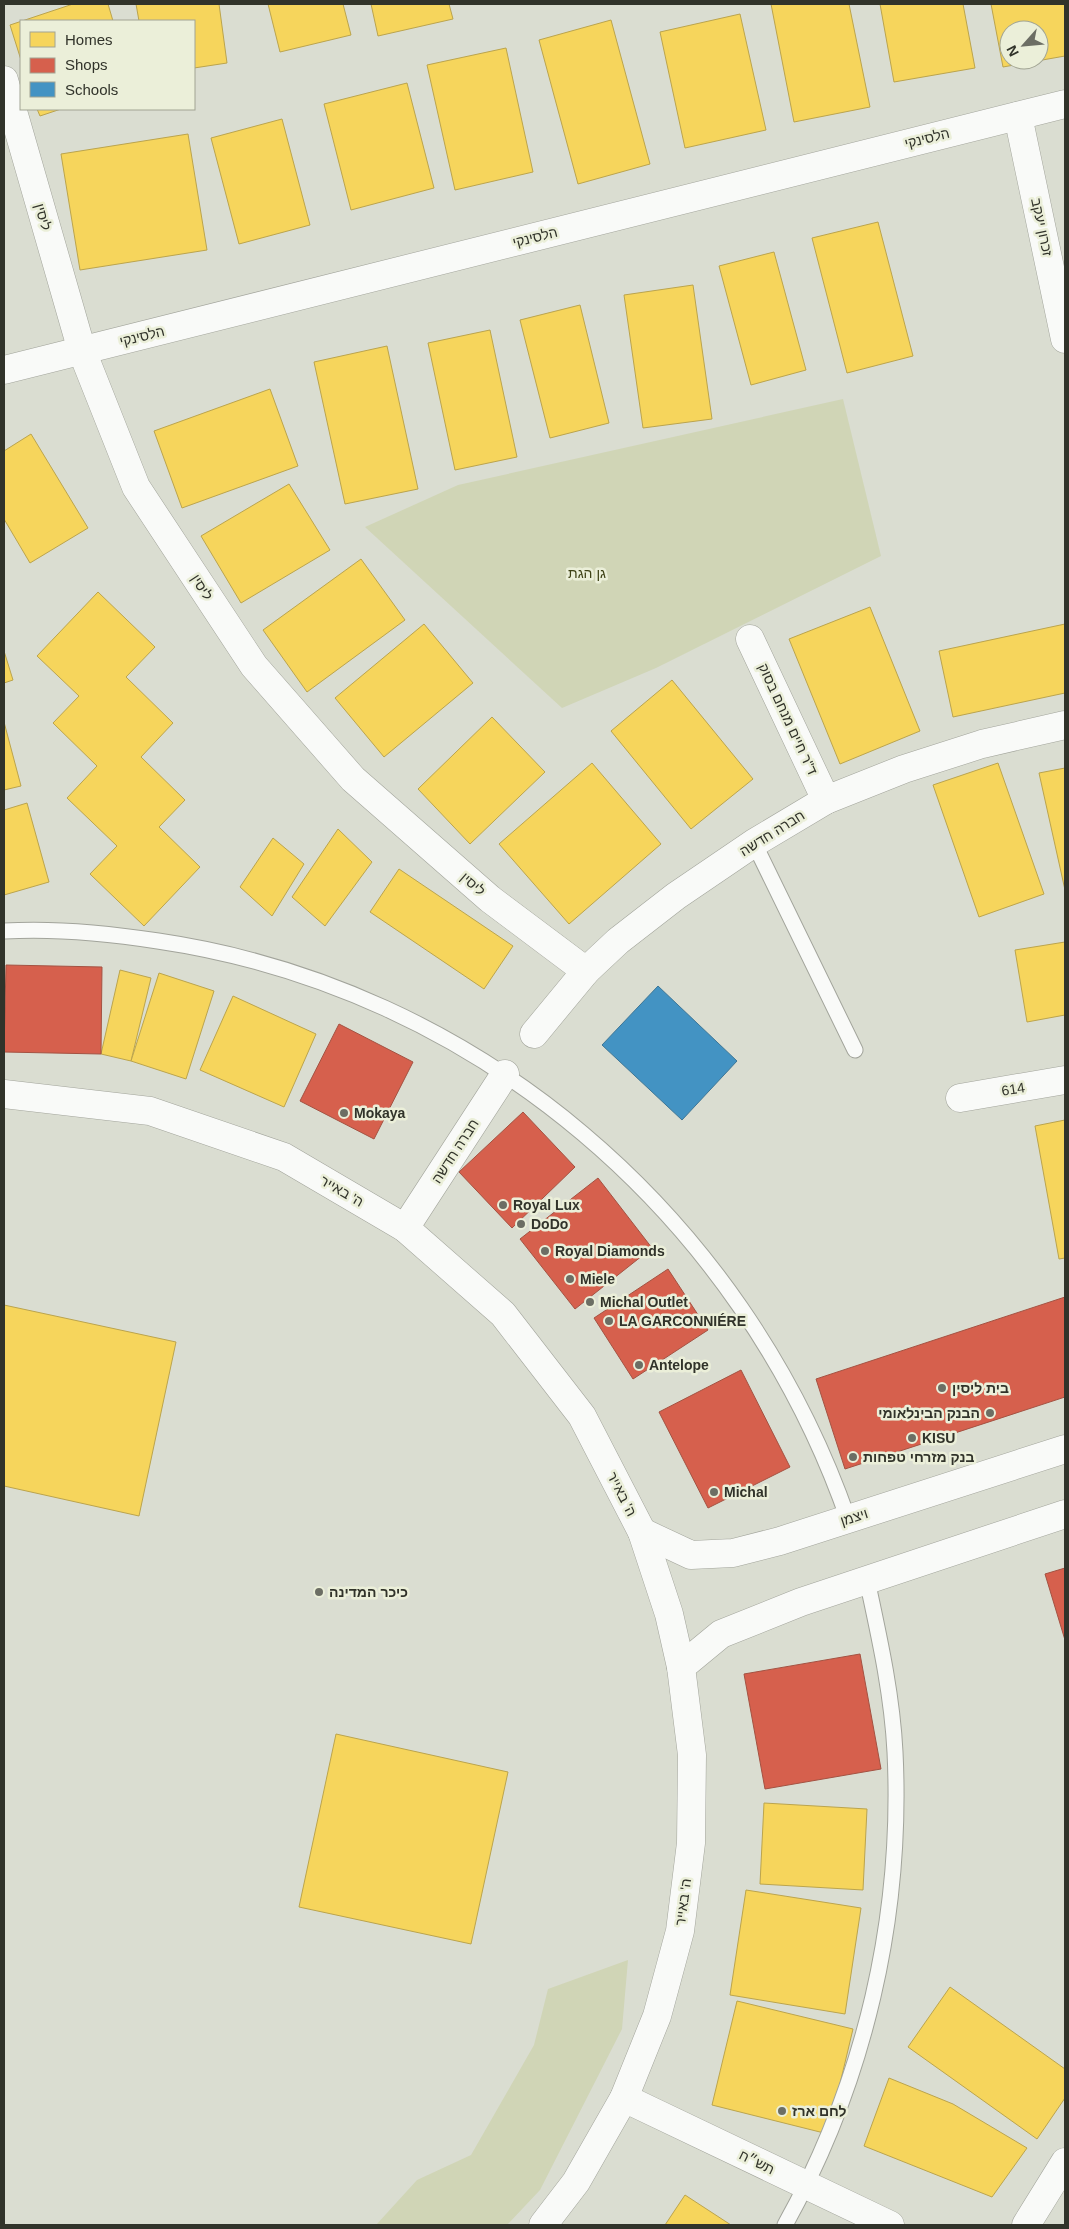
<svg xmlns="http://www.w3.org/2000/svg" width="1069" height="2229" font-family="Helvetica,Heebo,sans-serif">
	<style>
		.green { fill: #d0d5b6 }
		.homes { fill: #f6d55c; stroke: #bba44d; fill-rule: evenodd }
		.shops { fill: #d6604d; stroke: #a45242 }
		.schools { fill: #4393c3; stroke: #3e7695 }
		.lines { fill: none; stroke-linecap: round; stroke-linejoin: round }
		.lane-casing { stroke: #a2a49b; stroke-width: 17 }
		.street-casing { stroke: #a2a49b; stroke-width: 29 }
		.secondary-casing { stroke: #a2a49b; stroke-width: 29 }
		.lane { stroke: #f9faf8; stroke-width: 15 }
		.street { stroke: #f9faf8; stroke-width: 28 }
		.secondary { stroke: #f9faf8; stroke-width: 28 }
		.poi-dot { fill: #6c6e64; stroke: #ebefd9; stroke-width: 2 }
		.labels { text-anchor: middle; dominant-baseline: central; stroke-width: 5; stroke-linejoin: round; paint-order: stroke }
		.street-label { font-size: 14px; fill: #31332a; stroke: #ebefd9 }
		.park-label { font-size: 14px; fill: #3e4216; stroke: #ebefd9 }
		.poi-label { font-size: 14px; font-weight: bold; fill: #31332a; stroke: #ebefd9; text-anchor: start }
	</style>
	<rect width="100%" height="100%" fill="#daddd1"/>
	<g class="green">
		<path d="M843,399l38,157 -225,112 -94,40 -197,-181 93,-42z"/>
		<path d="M628,1960l-6,69 -82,161 -33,35h-131l41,-45 54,-25 63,-110 14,-56z"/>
	</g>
	<g class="homes">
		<path d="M73,4h35l5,17h-92v39l-11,-35z"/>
		<path d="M136,4h83l8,59 -33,5v-47h-55z"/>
		<path d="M268,4h75l8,31 -71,17z"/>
		<path d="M371,4h78l4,15 -75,17z"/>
		<path d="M771,4h78l21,103 -76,15z"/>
		<path d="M880,4h83l12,64 -81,14z"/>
		<path d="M991,4h74v52l-62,11zM1009,30h30v30h-30z"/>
		<path d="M740,14l26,116 -81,18 -25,-116z"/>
		<path d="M611,20l39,144 -72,20 -39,-144z"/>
		<path d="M506,48l27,124 -78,18 -28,-125z"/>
		<path d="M407,83l27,105 -83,22 -27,-106z"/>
		<path d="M37,109h24l-21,7z"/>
		<path d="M282,119l28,106 -71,19 -28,-106z"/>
		<path d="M188,134l19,116 -127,20 -19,-116z"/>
		<path d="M878,222l35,134 -66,17 -35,-135z"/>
		<path d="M774,252l32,118 -55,15 -32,-119z"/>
		<path d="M693,285l19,134 -69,9 -19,-133z"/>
		<path d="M580,305l29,118 -59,15 -30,-118z"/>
		<path d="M490,330l27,127 -62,13 -27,-127z"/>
		<path d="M387,346l31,143 -73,15 -31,-142z"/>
		<path d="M270,389l28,77 -116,42 -28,-77z"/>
		<path d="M31,434l57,94 -58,35 -26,-44v-68z"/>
		<path d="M289,484l41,66 -89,53 -40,-67z"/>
		<path d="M361,559l44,61 -98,72 -44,-62z"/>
		<path d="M98,592l57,55 -29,30 47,46 -32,34 44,43 -26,27 41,40 -56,59 -54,-52 27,-28 -50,-48 30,-32 -44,-43 26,-27 -42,-40z"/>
		<path d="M870,607l50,124 -80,33 -51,-125z"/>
		<path d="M424,624l49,59 -89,74 -49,-59z"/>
		<path d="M1065,624v69l-112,24 -14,-66z"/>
		<path d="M4,651l9,29 -9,3z"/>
		<path d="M672,680l81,99 -62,50 -80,-98z"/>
		<path d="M492,717l53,55 -75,72 -52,-55z"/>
		<path d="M4,722l17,64 -17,4z"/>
		<path d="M592,763l69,81 -92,80 -70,-80z"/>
		<path d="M998,763l46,131 -65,23 -46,-132z"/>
		<path d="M1065,768v122l-26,-117z"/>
		<path d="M27,803l22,79 -45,13v-85z"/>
		<path d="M338,829l34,33 -47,64 -33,-29z"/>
		<path d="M273,838l31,26 -32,52 -32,-29z"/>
		<path d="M399,869l114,77 -29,43 -114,-77z"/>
		<path d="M1065,942v73l-38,7 -12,-72z"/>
		<path d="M120,970l31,8 -20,83 -30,-7z"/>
		<path d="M159,973l55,18 -28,88 -55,-18z"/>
		<path d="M233,996l83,38 -32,73 -84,-37z"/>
		<path d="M1065,1120v138l-6,1 -24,-133z"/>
		<path d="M4,1305l172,37 -37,174 -135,-30z"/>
		<path d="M336,1734l172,38 -37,172 -172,-37z"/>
		<path d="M764,1803l103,6 -4,81 -103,-6z"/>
		<path d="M746,1890l115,18 -16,106 -115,-19z"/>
		<path d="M950,1987l115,82v29l-28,41 -129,-92z"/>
		<path d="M737,2001l116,28 -25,105 -116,-29z"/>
		<path d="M889,2078l64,26 74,44 -35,49 -128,-51z"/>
		<path d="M685,2195l46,30h-66z"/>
	</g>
	<g class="shops">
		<path d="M6,965l96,2 -1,87 -97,-2z"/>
		<path d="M339,1024l74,38 -39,77 -74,-38z"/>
		<path d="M523,1112l52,55 -63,61 -53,-56z"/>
		<path d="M598,1178l54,70 -77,61 -55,-70z"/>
		<path d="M668,1269l40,61 -75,49 -39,-61z"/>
		<path d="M1065,1297v100l-220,72 -29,-90z"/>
		<path d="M741,1370l49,97 -82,41 -49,-96z"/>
		<path d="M1065,1568v72l-20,-66z"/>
		<path d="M860,1654l21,115 -116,20 -21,-115z"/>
	</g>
	<path class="schools" d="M658,986l79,75 -55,59 -80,-75z"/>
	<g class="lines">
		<defs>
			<g id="lane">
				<path d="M754,843l101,207"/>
				<path d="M4,931c51,-3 103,2 154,10 319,47 584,274 690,578"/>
				<path d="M785,2225c80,-144 118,-308 110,-473 -3,-59 -16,-116 -28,-172"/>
			</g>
			<g id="street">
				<path d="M4,80l78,271 54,136 118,179 99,113 137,120 96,72"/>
				<path d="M1018,116l47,223"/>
				<path d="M4,370l1061,-266"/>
				<path d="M750,639l76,161"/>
				<path d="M534,1034l52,-63 32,-30 58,-45 78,-53 72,-43 78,-31 78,-25 83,-19"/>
				<path d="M960,1098l105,-18"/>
				<path d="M405,1228l100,-154"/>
				<path d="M624,2098l266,127"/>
				<path d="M1026,2225l39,-63"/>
			</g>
			<g id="secondary">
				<path d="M4,1094l146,17 134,46 121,71 98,86 79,102 60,116 27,82 12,53 11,88 -1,88 -11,88 -23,85 -33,82 -48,84 -33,43"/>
				<path d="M642,1532l49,23 42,-2 47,-12 285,-92"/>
				<path d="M681,1667l40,-33 80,-32 264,-88"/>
			</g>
		</defs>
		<use href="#lane" class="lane-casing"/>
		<use href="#street" class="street-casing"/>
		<use href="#secondary" class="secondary-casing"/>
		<use href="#lane" class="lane"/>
		<use href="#street" class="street"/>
		<use href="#secondary" class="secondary"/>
	</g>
	<g class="poi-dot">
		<circle cx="344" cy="1113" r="5"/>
		<circle cx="503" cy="1205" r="5"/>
		<circle cx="521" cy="1224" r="5"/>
		<circle cx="545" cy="1251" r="5"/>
		<circle cx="570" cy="1279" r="5"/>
		<circle cx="590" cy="1302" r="5"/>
		<circle cx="609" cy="1321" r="5"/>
		<circle cx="639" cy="1365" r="5"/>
		<circle cx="942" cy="1388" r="5"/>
		<circle cx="990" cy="1413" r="5"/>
		<circle cx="912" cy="1438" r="5"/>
		<circle cx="853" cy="1457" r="5"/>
		<circle cx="714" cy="1492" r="5"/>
		<circle cx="319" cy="1592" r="5"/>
		<circle cx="782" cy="2111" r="5"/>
	</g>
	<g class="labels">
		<g class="street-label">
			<text transform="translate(927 138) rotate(-14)">הלסינקי</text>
			<text transform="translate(43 217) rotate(74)">ליסין</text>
			<text transform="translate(1042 227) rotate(78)">זכרון יעקב</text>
			<text transform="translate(535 237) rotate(-14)">הלסינקי</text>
			<text transform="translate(142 336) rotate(-14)">הלסינקי</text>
			<text transform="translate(202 587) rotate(57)">ליסין</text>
			<text transform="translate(788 719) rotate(65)">ד"ר חיים מנחם בסוק</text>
			<text transform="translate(772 833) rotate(-32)">חברה חדשה</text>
			<text transform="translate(473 884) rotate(41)">ליסין</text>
			<text transform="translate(1013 1089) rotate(-9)">614</text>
			<text transform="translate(455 1151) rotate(-57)">חברה חדשה</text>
			<text transform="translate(342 1191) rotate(30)">ה' באייר</text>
			<text transform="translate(622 1494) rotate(63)">ה' באייר</text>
			<text transform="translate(854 1517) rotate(-18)">ויצמן</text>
			<text transform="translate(683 1902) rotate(-82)">ה' באייר</text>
			<text transform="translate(757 2162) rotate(26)">תש״ח</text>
		</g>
		<g class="park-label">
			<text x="587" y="573">גן הגת</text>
		</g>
		<g class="poi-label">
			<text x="354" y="1113">Mokaya</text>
			<text x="513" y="1205">Royal Lux</text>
			<text x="531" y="1224">DoDo</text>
			<text x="555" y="1251">Royal Diamonds</text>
			<text x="580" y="1279">Miele</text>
			<text x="600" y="1302">Michal Outlet</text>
			<text x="619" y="1321">LA GARCONNIÉRE</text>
			<text x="649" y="1365">Antelope</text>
			<text x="952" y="1388">בית ליסין</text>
			<text x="980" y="1413" text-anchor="end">הבנק הבינלאומי</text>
			<text x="922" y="1438">KISU</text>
			<text x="863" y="1457">בנק מזרחי טפחות</text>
			<text x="724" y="1492">Michal</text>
			<text x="329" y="1592">כיכר המדינה</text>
			<text x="792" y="2111">לחם ארז</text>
		</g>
	</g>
	<rect width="1069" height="2229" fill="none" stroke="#31332a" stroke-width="10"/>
	<rect x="20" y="20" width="175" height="90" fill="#ebefd9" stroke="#a1a493"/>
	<rect x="30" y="32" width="25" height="15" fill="#f6d55c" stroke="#a1a493"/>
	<text x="65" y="45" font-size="15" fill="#31332a">Homes</text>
	<rect x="30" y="58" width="25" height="15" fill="#d6604d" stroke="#a1a493"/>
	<text x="65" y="70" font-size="15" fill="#31332a">Shops</text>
	<rect x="30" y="82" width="25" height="15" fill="#4393c3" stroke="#a1a493"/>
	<text x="65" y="95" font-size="15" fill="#31332a">Schools</text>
	<g transform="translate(1024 45) rotate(243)"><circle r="24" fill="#ebefd9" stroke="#a1a493"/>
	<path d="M0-4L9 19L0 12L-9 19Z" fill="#6c6e64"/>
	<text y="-8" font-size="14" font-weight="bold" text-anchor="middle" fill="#31332a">N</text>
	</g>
</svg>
